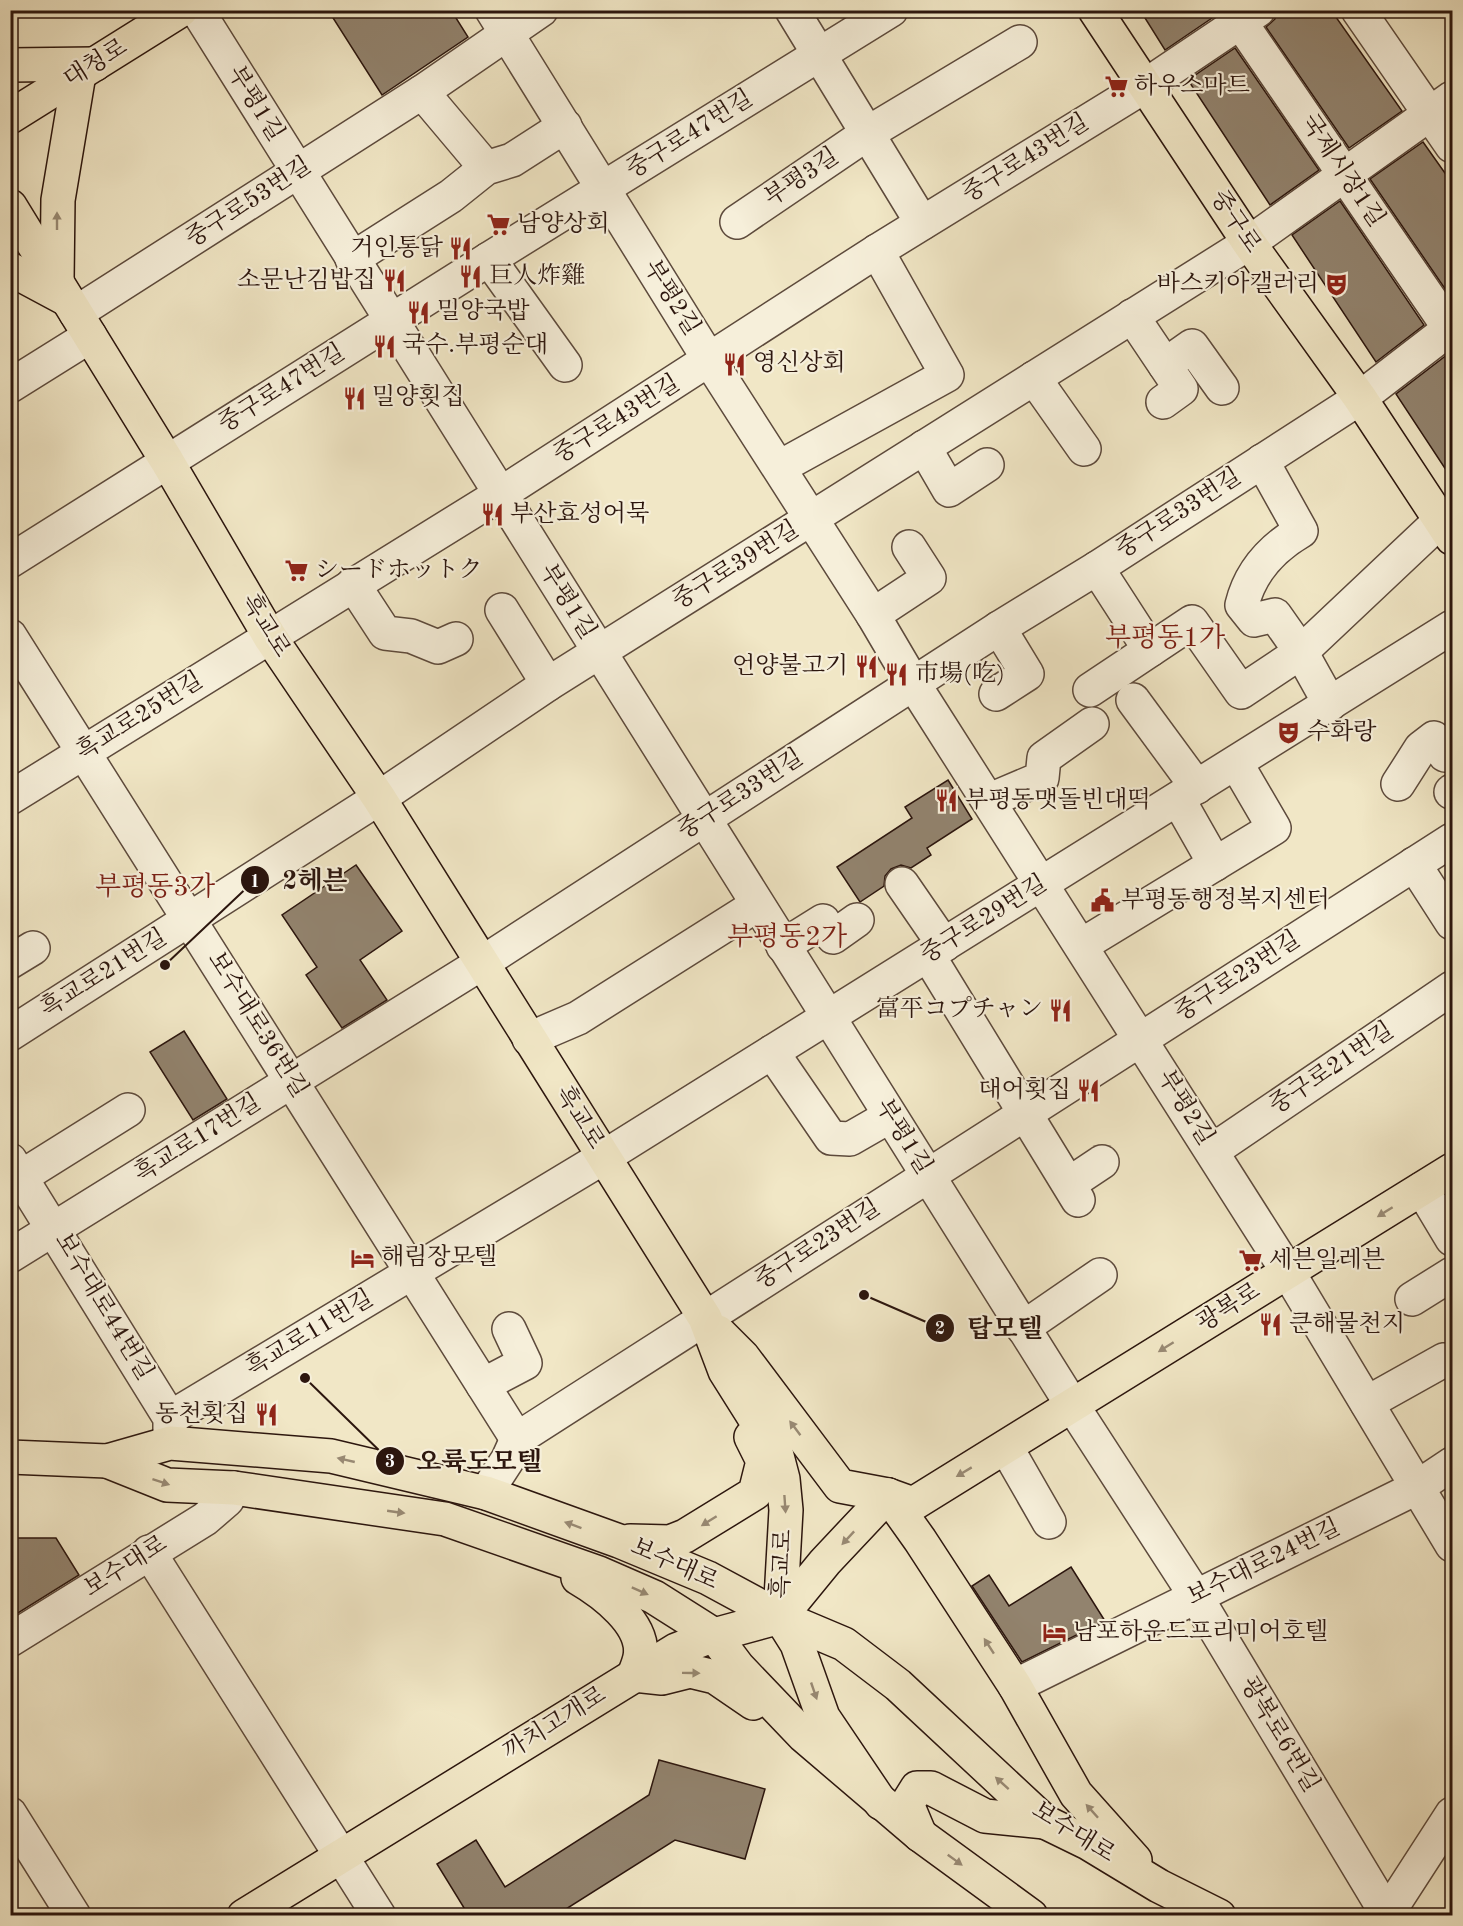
<svg xmlns="http://www.w3.org/2000/svg" width="1463" height="1926" font-family="'Old Standard TT','Noto Serif KR','Noto Serif JP',serif">
	<style>
		.building { fill: #92836e; stroke: #2c160e; stroke-width: 1.5 }
		.lines { fill: none; stroke-linecap: round; stroke-linejoin: round }
		.minor-casing { stroke: #5d4a3c; stroke-width: 36 }
		.major-casing { stroke: #2c160e; stroke-width: 36 }
		.minor { stroke: #f6efda; stroke-width: 33 }
		.major { stroke: #f1e7c6; stroke-width: 33 }
		.oneway { fill: #988973 }
		.labels { text-anchor: middle; dominant-baseline: central; stroke-width: 4.5; stroke-linejoin: round; paint-order: stroke }
		.street-label { font-size: 24px; fill: #2c160e; stroke: #f6efda }
		.poi-label { font-size: 24px; fill: #2c160e; stroke: #f6efda; text-anchor: start }
		.quarter-label { font-size: 27px; fill: #7a1f14; stroke: #f6efda }
		.leader { fill: none; stroke: #2c160e; stroke-width: 2 }
		.callout-dot { fill: #2c160e; stroke: #f6efda; stroke-width: 2 }
		.mark-label { font-size: 18px; text-anchor: middle; font-weight: bold; fill: #fff }
		.callout-label { font-size: 26px; text-anchor: middle; font-weight: bold; fill: #2c160e; stroke: #f6efda; stroke-width: 4.5; stroke-linejoin: round; paint-order: stroke }
	</style>
	<rect width="100%" height="100%" fill="#f1e7c6"/>
	<filter id="stains"><feTurbulence type="fractalNoise" baseFrequency=".00333" numOctaves="4"/><feColorMatrix values="0 0 0 0 .2 0 0 0 0 .09 0 0 0 0 .02 0 0 0 .5 -.17"/></filter>
	<radialGradient id="worn" r=".72"><stop offset=".6" stop-color="#630" stop-opacity="0"/><stop offset="1" stop-color="#630" stop-opacity=".3"/></radialGradient>
	<g class="building">
		<path d="M328,10h123l17,27 -86,58z"/>
		<path d="M1140,10h73l2,6 -50,34z"/>
		<path d="M1276,10h55l71,101 -53,37 -83,-121 9,-8z"/>
		<path d="M1235,48l84,122 -49,35 -82,-125z"/>
		<path d="M1423,142l29,41v116l-82,-120z"/>
		<path d="M1340,201l84,124 -48,37 -84,-127z"/>
		<path d="M1452,351v128l-56,-85z"/>
		<path d="M948,780l24,39 -45,29 4,7 -20,13 -10,-3 -10,4 -6,7 -1,10 -24,16 -23,-35 75,-49 -7,-11z"/>
		<path d="M356,865l46,66 -42,29 27,40 -45,28 -36,-53 11,-8 -35,-52z"/>
		<path d="M184,1031l43,68 -34,21 -43,-68z"/>
		<path d="M10,1538h46l23,37 -69,43z"/>
		<path d="M1071,1567l34,54 -83,41 -50,-76 17,-11 20,31z"/>
		<path d="M659,1760l106,29 -20,70 -70,-19 -120,76h-86l-32,-52 39,-24 29,47 144,-92z"/>
	</g>
	<g class="lines">
		<defs>
			<g id="minor">
				<path d="M197,10l875,1395 123,190 192,319"/>
				<path d="M492,10l218,351 163,254 40,68 375,589 164,273"/>
				<path d="M792,10l130,213"/>
				<path d="M1232,10l220,322"/>
				<path d="M1358,10l94,136"/>
				<path d="M422,92l64,76"/>
				<path d="M737,222l131,-89 152,-91"/>
				<path d="M352,259l99,-63 35,-28 26,-8 53,-34"/>
				<path d="M489,259l76,106"/>
				<path d="M76,313l346,-221 119,-82"/>
				<path d="M1132,316l49,73 -18,13"/>
				<path d="M1165,365l27,-19 30,42"/>
				<path d="M1034,378l50,71"/>
				<path d="M10,386l80,-50"/>
				<path d="M924,447l25,43 38,-25"/>
				<path d="M1262,461l39,70c-29,17 -51,41 -59,74l12,15 21,-5 26,37 29,52"/>
				<path d="M780,467l167,-92 -70,-124"/>
				<path d="M10,561l479,-302 402,-249"/>
				<path d="M1097,568l53,82"/>
				<path d="M353,584l32,49 26,3 27,11 18,-8"/>
				<path d="M502,610l46,74"/>
				<path d="M873,615l56,-37 -20,-31"/>
				<path d="M10,636l507,803"/>
				<path d="M1090,690l102,-68 49,70 60,-40 140,-132"/>
				<path d="M996,694l31,-20 -28,-46"/>
				<path d="M1133,700l64,87"/>
				<path d="M1398,784l23,-36 13,-10 11,17 7,-5"/>
				<path d="M1451,792l1,-1"/>
				<path d="M10,798l489,-303 378,-244 268,-165 113,-76"/>
				<path d="M1178,799l37,65"/>
				<path d="M990,800l52,-22 2,-20 48,-34"/>
				<path d="M1414,864l38,59"/>
				<path d="M902,884l42,61"/>
				<path d="M1082,945l192,-117 -38,-65"/>
				<path d="M783,946l40,-25 10,16 24,-17"/>
				<path d="M928,955l150,245"/>
				<path d="M10,962l23,-14"/>
				<path d="M10,1034l369,-236 169,-114 701,-441 203,-145"/>
				<path d="M529,1039l49,-21 179,-113"/>
				<path d="M772,1052l59,86 19,1 40,-23"/>
				<path d="M1212,1151l240,-163"/>
				<path d="M10,1160l160,258v23"/>
				<path d="M21,1177l107,-67"/>
				<path d="M1069,1184l33,-22"/>
				<path d="M1422,1189l30,50"/>
				<path d="M10,1256l472,-293 517,-335 98,-60 263,-170 92,-71"/>
				<path d="M1412,1299l40,-25"/>
				<path d="M1023,1328l77,-53"/>
				<path d="M483,1385l42,-22 -16,-34"/>
				<path d="M1367,1403l77,-43"/>
				<path d="M170,1418l434,-261 848,-530"/>
				<path d="M517,1439l935,-599"/>
				<path d="M1006,1447l43,75"/>
				<path d="M486,1493l22,-34 9,-20"/>
				<path d="M149,1552l230,364"/>
				<path d="M10,1640l195,-121 22,-19 7,-12"/>
				<path d="M1015,1686l401,-198 36,-24"/>
				<path d="M10,1814l64,102"/>
				<path d="M1386,1916l66,-102"/>
			</g>
			<g id="major">
				<path d="M1095,10l154,233 111,155 92,140"/>
				<path d="M10,65l85,-1"/>
				<path d="M10,117l171,-107"/>
				<path d="M10,206l157,255 103,176 109,161 326,520 20,53 51,81 7,27 3,31 -6,107 17,27 26,73 58,86"/>
				<path d="M10,269l56,30"/>
				<path d="M57,280l1,-80 21,-126"/>
				<path d="M718,1332l25,25 97,129 48,9 25,9 539,-334"/>
				<path d="M10,1457l97,4 63,-18 161,13 155,37 133,48 89,37 72,39 64,27 54,41 147,137 43,21 71,43 60,30"/>
				<path d="M107,1461l60,24 67,3 211,31 154,54 55,24 60,38 24,32 66,69 116,99 111,81"/>
				<path d="M888,1495l32,45 95,146 61,108 59,66"/>
				<path d="M630,1541l40,1 15,-6 70,-43 8,-32 -12,-24"/>
				<path d="M578,1578c24,14 68,46 62,79 -1,6 -4,13 -6,18l28,3 28,-7 25,6 38,26"/>
				<path d="M780,1617l45,-55 63,-67"/>
				<path d="M920,1835l-13,-31 10,-16h14l54,28 60,6"/>
				<path d="M244,1916l432,-266 38,-15 66,-18"/>
			</g>
		</defs>
		<use href="#minor" class="minor-casing"/>
		<use href="#major" class="major-casing"/>
		<use href="#minor" class="minor"/>
		<use href="#major" class="major"/>
	</g>
	<defs><path id="oneway-solid" d="M-6-.8H1V-3.2L6.5 0L1 3.2V.8H-6Z" transform="scale(1.5)"/></defs>
	<g class="oneway">
		<use href="#oneway-solid" transform="translate(57 221) rotate(-90)"/>
		<use href="#oneway-solid" transform="translate(1385 1212) rotate(148)"/>
		<use href="#oneway-solid" transform="translate(1166 1347) rotate(148)"/>
		<use href="#oneway-solid" transform="translate(795 1428) rotate(-127)"/>
		<use href="#oneway-solid" transform="translate(346 1460) rotate(-167)"/>
		<use href="#oneway-solid" transform="translate(964 1472) rotate(149)"/>
		<use href="#oneway-solid" transform="translate(161 1482) rotate(18)"/>
		<use href="#oneway-solid" transform="translate(785 1504) rotate(86)"/>
		<use href="#oneway-solid" transform="translate(396 1512) rotate(8)"/>
		<use href="#oneway-solid" transform="translate(709 1521) rotate(148)"/>
		<use href="#oneway-solid" transform="translate(573 1525) rotate(-160)"/>
		<use href="#oneway-solid" transform="translate(848 1538) rotate(133)"/>
		<use href="#oneway-solid" transform="translate(640 1591) rotate(24)"/>
		<use href="#oneway-solid" transform="translate(989 1646) rotate(-123)"/>
		<use href="#oneway-solid" transform="translate(691 1673) rotate(1)"/>
		<use href="#oneway-solid" transform="translate(814 1691) rotate(71)"/>
		<use href="#oneway-solid" transform="translate(1002 1783) rotate(-138)"/>
		<use href="#oneway-solid" transform="translate(1092 1811) rotate(-132)"/>
		<use href="#oneway-solid" transform="translate(955 1860) rotate(36)"/>
	</g>
	<defs>
		<symbol id="supermarket-bare" viewBox="-9 -9 18 18"><path d="M-6-5.5h2.5l.6 2H6L4.5 2H-2.5L-4.4-4H-6ZM-1.5 3.2a1.3 1.3 0 1 0 .1 0ZM3 3.2a1.3 1.3 0 1 0 .1 0Z" fill="#8f2418" stroke="#f6efda" stroke-width="2.5" paint-order="stroke"/></symbol>
		<symbol id="restaurant-bare" viewBox="-9 -9 18 18"><path d="M-5-6h1v4h1v-4h1v4h1v-4h1v5L-1.5 .5V6h-2V.5L-5-1ZM5-6V6H3V1.5H1.5Q1.5-4 5-6Z" fill="#8f2418" stroke="#f6efda" stroke-width="2.5" paint-order="stroke"/></symbol>
		<symbol id="theatre-bare" viewBox="-9 -9 18 18"><path d="M-5-5.5Q0-4 5-5.5V0Q5 5 0 6Q-5 5-5 0ZM-3.3-2.5H-1v1.5H-3.3ZM1-2.5H3.3v1.5H1ZM-2.8 1Q0 5.5 2.8 1Z" fill="#8f2418" stroke="#f6efda" stroke-width="2.5" paint-order="stroke"/></symbol>
		<symbol id="civic-bare" viewBox="-9 -9 18 18"><path d="M-.6-6.5H3V-4.5H.6V-3L4-1V1h2V6H-6V1h2V-1L-.6-3ZM-1.2 2.5V6h2.4V2.5Z" fill="#8f2418" stroke="#f6efda" stroke-width="2.5" paint-order="stroke"/></symbol>
		<symbol id="hotel-bare" viewBox="-9 -9 18 18"><path d="M-6-4.5h1.5V1H6V5H4.5V3h-9V5H-6ZM-4 0a1.8 1.8 0 1 1 3.6 0ZM.5 0V-2.5h3Q6-2.5 6 0Z" fill="#8f2418" stroke="#f6efda" stroke-width="2.5" paint-order="stroke"/></symbol>
	</defs>
	<g fill-rule="evenodd">
		<use href="#supermarket-bare" x="1100" y="70" width="33" height="33"/>
		<use href="#supermarket-bare" x="482" y="208" width="33" height="33"/>
		<use href="#restaurant-bare" x="444" y="232" width="33" height="33"/>
		<use href="#restaurant-bare" x="454" y="260" width="33" height="33"/>
		<use href="#restaurant-bare" x="378" y="264" width="33" height="33"/>
		<use href="#theatre-bare" x="1320" y="268" width="33" height="33"/>
		<use href="#restaurant-bare" x="402" y="296" width="33" height="33"/>
		<use href="#restaurant-bare" x="368" y="330" width="33" height="33"/>
		<use href="#restaurant-bare" x="718" y="348" width="33" height="33"/>
		<use href="#restaurant-bare" x="338" y="382" width="33" height="33"/>
		<use href="#restaurant-bare" x="476" y="498" width="33" height="33"/>
		<use href="#supermarket-bare" x="280" y="554" width="33" height="33"/>
		<use href="#restaurant-bare" x="850" y="650" width="33" height="33"/>
		<use href="#restaurant-bare" x="880" y="658" width="33" height="33"/>
		<use href="#theatre-bare" x="1272" y="716" width="33" height="33"/>
		<use href="#restaurant-bare" x="930" y="784" width="33" height="33"/>
		<use href="#civic-bare" x="1086" y="884" width="33" height="33"/>
		<use href="#restaurant-bare" x="1044" y="994" width="33" height="33"/>
		<use href="#restaurant-bare" x="1072" y="1074" width="33" height="33"/>
		<use href="#hotel-bare" x="346" y="1242" width="33" height="33"/>
		<use href="#supermarket-bare" x="1234" y="1244" width="33" height="33"/>
		<use href="#restaurant-bare" x="1254" y="1308" width="33" height="33"/>
		<use href="#restaurant-bare" x="250" y="1398" width="33" height="33"/>
		<use href="#hotel-bare" x="1038" y="1616" width="33" height="33"/>
	</g>
	<g class="labels">
		<g class="street-label">
			<text transform="translate(96 64) rotate(-32)">대청로</text>
			<text transform="translate(255 104) rotate(58)">부평1길</text>
			<text transform="translate(690 135) rotate(-32)">중구로47번길</text>
			<text transform="translate(1026 159) rotate(-32)">중구로43번길</text>
			<text transform="translate(1342 171) rotate(56)">국제시장1길</text>
			<text transform="translate(802 178) rotate(-34)">부평3길</text>
			<text transform="translate(249 203) rotate(-33)">중구로53번길</text>
			<text transform="translate(1235 222) rotate(56)">중구로</text>
			<text transform="translate(671 298) rotate(58)">부평2길</text>
			<text transform="translate(282 389) rotate(-32)">중구로47번길</text>
			<text transform="translate(617 420) rotate(-32)">중구로43번길</text>
			<text transform="translate(1179 514) rotate(-33)">중구로33번길</text>
			<text transform="translate(736 566) rotate(-32)">중구로39번길</text>
			<text transform="translate(567 602) rotate(58)">부평1길</text>
			<text transform="translate(265 626) rotate(58)">흑교로</text>
			<text transform="translate(140 717) rotate(-32)">흑교로25번길</text>
			<text transform="translate(741 795) rotate(-33)">중구로33번길</text>
			<text transform="translate(984 920) rotate(-32)">중구로29번길</text>
			<text transform="translate(104 974) rotate(-32)">흑교로21번길</text>
			<text transform="translate(1238 977) rotate(-33)">중구로23번길</text>
			<text transform="translate(257 1025) rotate(58)">보수대로36번길</text>
			<text transform="translate(1332 1069) rotate(-34)">중구로21번길</text>
			<text transform="translate(1185 1108) rotate(58)">부평2길</text>
			<text transform="translate(579 1118) rotate(58)">흑교로</text>
			<text transform="translate(903 1137) rotate(58)">부평1길</text>
			<text transform="translate(198 1139) rotate(-32)">흑교로17번길</text>
			<text transform="translate(818 1245) rotate(-33)">중구로23번길</text>
			<text transform="translate(103 1307) rotate(59)">보수대로44번길</text>
			<text transform="translate(1229 1308) rotate(-32)">광복로</text>
			<text transform="translate(310 1334) rotate(-31)">흑교로11번길</text>
			<text transform="translate(1264 1563) rotate(-26)">보수대로24번길</text>
			<text transform="translate(783 1564) rotate(-87)">흑교로</text>
			<text transform="translate(674 1565) rotate(24)">보수대로</text>
			<text transform="translate(126 1567) rotate(-32)">보수대로</text>
			<text transform="translate(555 1724) rotate(-32)">까치고개로</text>
			<text transform="translate(1279 1735) rotate(59)">광복로6번길</text>
			<text transform="translate(1073 1833) rotate(32)">보수대로</text>
		</g>
		<g class="poi-label">
			<text x="1134" y="87">하우스마트</text>
			<text x="517" y="225">남양상회</text>
			<text x="443" y="249" text-anchor="end">거인통닭</text>
			<text x="489" y="277">巨人炸雞</text>
			<text x="376" y="281" text-anchor="end">소문난김밥집</text>
			<text x="1319" y="285" text-anchor="end">바스키아갤러리</text>
			<text x="437" y="312">밀양국밥</text>
			<text x="402" y="346">국수.부평순대</text>
			<text x="753" y="364">영신상회</text>
			<text x="372" y="398">밀양횟집</text>
			<text x="510" y="515">부산효성어묵</text>
			<text x="315" y="571">シードホットク</text>
			<text x="848" y="667" text-anchor="end">언양불고기</text>
			<text x="915" y="675">市場(吃)</text>
			<text x="1307" y="733">수화랑</text>
			<text x="965" y="801">부평동맷돌빈대떡</text>
			<text x="1121" y="901">부평동행정복지센터</text>
			<text x="1043" y="1010" text-anchor="end">富平コプチャン</text>
			<text x="1071" y="1091" text-anchor="end">대어횟집</text>
			<text x="381" y="1258">해림장모텔</text>
			<text x="1269" y="1261">세븐일레븐</text>
			<text x="1289" y="1325">큰해물천지</text>
			<text x="248" y="1415" text-anchor="end">동천횟집</text>
			<text x="1073" y="1633">남포하운드프리미어호텔</text>
		</g>
		<g class="quarter-label">
			<text x="1165" y="638">부평동1가</text>
			<text x="155" y="887">부평동3가</text>
			<text x="787" y="937">부평동2가</text>
		</g>
	</g>
	<path class="leader" d="M165 965L255 880M864 1295L940 1328M305 1378L390 1461"/>
	<g class="callout-dot">
		<circle cx="165" cy="965" r="6"/>
		<circle cx="864" cy="1295" r="6"/>
		<circle cx="305" cy="1378" r="6"/>
		<circle cx="255" cy="880" r="15"/>
		<circle cx="940" cy="1328" r="15"/>
		<circle cx="390" cy="1461" r="15"/>
	</g>
	<g class="mark-label">
		<text x="255" y="887">1</text>
		<text x="940" y="1334">2</text>
		<text x="390" y="1467">3</text>
	</g>
	<g class="callout-label">
		<text x="315" y="889">2헤븐</text>
		<text x="1005" y="1337">탑모텔</text>
		<text x="479" y="1470">오륙도모텔</text>
	</g>
	<rect width="1463" height="1926" fill="none" stroke="#f1e7c6" stroke-width="36"/>
	<rect x="12" y="12" width="1439" height="1902" fill="none" stroke="#2c160e" stroke-width="3"/>
	<rect x="18" y="18" width="1427" height="1890" fill="none" stroke="#2c160e" stroke-width="1.5"/>
	<rect width="100%" height="100%" filter="url(#stains)"/>
	<rect width="100%" height="100%" fill="url(#worn)"/>
</svg>
